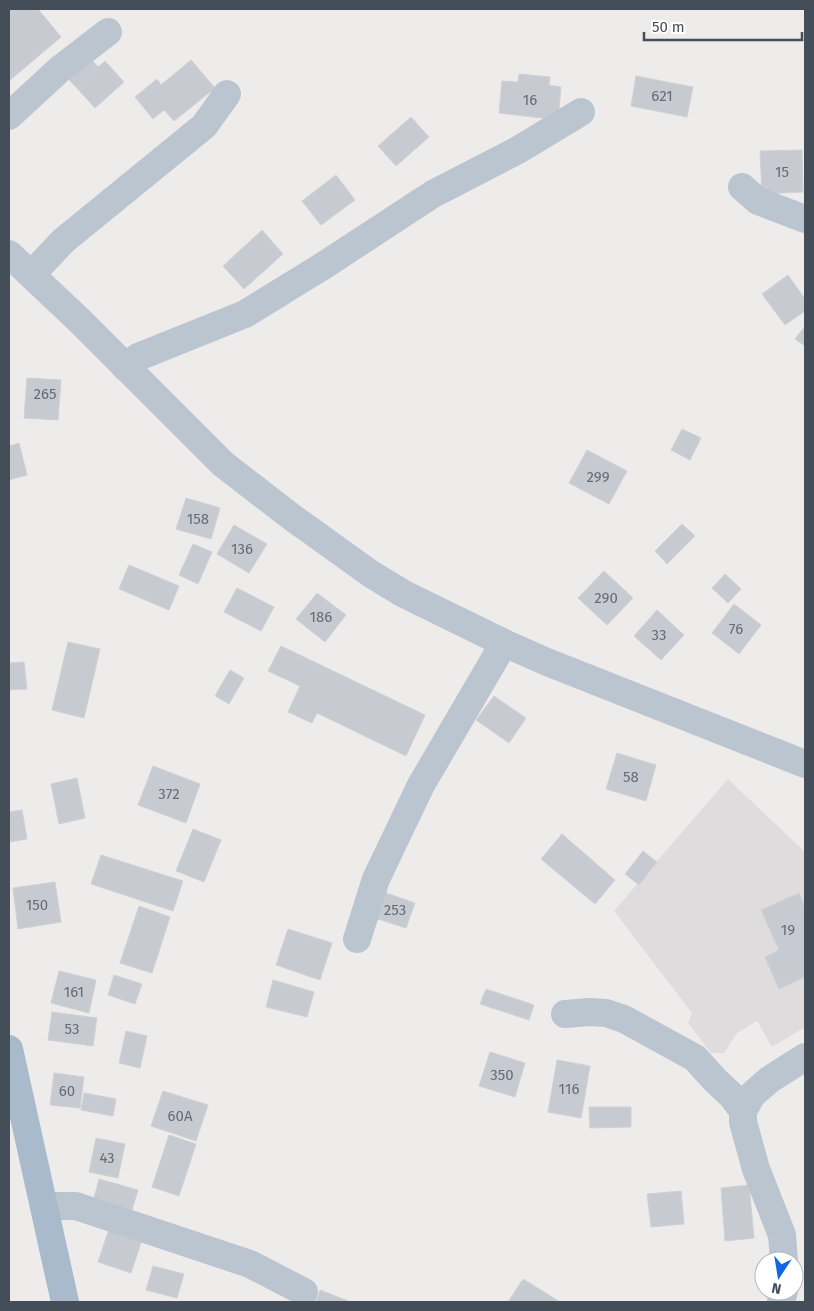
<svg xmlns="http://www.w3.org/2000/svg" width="814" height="1311" font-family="'Fira Sans',sans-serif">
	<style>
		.education { fill: #dfdcdd }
		.building { fill: #c8cad1; stroke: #cfd1d7 }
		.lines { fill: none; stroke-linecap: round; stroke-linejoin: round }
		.minor { stroke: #bbc5cf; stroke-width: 28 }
		.major { stroke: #a9bacc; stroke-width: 28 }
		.labels { text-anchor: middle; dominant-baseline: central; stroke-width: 5; stroke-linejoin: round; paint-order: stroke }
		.number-label { font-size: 15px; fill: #646d77 }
	</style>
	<rect width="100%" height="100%" fill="#eeebeb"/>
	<path class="education" d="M728,779l77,73v175l-33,20 -15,-26 -20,12 -13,20h-13l-23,-30 4,-10 -78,-102z"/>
	<g class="building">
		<path d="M9,9h29l23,28 -52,44z"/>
		<path d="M85,52l13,15 -22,20 -14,-14z"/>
		<path d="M191,60l24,28 -41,33 -10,-11 -11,9 -18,-22 22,-18 4,6z"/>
		<path d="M105,61l19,21 -29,26 -19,-21z"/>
		<path d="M519,74l31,3 -1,8 12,2 -3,33 -59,-7 3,-32 16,1z"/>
		<path d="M636,76l57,11 -6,30 -56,-11z"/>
		<path d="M411,117l18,20 -33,29 -18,-20z"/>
		<path d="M802,150l1,42 -41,2 -2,-43z"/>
		<path d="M336,175l19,25 -34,25 -19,-24z"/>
		<path d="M262,230l21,24 -39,35 -21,-23z"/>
		<path d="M788,275l17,24v12l-20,14 -23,-31z"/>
		<path d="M805,326v20l-10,-7z"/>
		<path d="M27,378l34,2 -3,40 -34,-2z"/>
		<path d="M682,429l19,9 -11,22 -19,-10z"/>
		<path d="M19,443l8,32 -18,5v-34z"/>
		<path d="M587,450l40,21 -18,33 -40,-21z"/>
		<path d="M186,498l34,10 -9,31 -35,-10z"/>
		<path d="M682,524l13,12 -28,28 -12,-13z"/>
		<path d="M234,525l33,19 -18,29 -32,-19z"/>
		<path d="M193,544l19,8 -14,32 -19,-9z"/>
		<path d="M129,565l50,21 -10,24 -50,-21z"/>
		<path d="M604,571l29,27 -26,27 -29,-27z"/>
		<path d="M725,574l16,15 -13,14 -16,-15z"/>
		<path d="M237,588l37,19 -13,24 -37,-19z"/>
		<path d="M317,593l29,22 -21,27 -29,-23z"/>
		<path d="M734,604l27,21 -22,29 -27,-21z"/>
		<path d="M657,610l27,25 -23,25 -27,-24z"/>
		<path d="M68,642l32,7 -16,69 -32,-8z"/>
		<path d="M281,646l144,69 -19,41 -89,-43 -5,10 -24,-11 12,-26 -32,-15z"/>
		<path d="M24,662l3,27 -18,1v-27z"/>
		<path d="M230,670l14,8 -15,26 -14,-8z"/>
		<path d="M494,696l32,22 -17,25 -33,-23z"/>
		<path d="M617,753l39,12 -10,36 -40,-12z"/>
		<path d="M153,766l47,18 -14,39 -48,-18z"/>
		<path d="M77,778l8,40 -26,6 -8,-40z"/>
		<path d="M22,810l5,29 -18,3v-30z"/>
		<path d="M193,829l28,11 -17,42 -28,-11z"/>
		<path d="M562,834l53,46 -20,24 -54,-45z"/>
		<path d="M643,851l14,11 -18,23 -14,-11z"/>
		<path d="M101,855l82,26 -10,30 -82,-27z"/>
		<path d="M55,882l6,40 -43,7 -5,-41z"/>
		<path d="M383,892l32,11 -9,25 -31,-10z"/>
		<path d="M799,893l6,15v69l-26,12 -14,-32 14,-7 -18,-40z"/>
		<path d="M139,906l31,11 -18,56 -32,-10z"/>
		<path d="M288,929l44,14 -12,37 -44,-15z"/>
		<path d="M59,971l37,9 -7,33 -38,-10z"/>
		<path d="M114,975l28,9 -7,20 -27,-9z"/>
		<path d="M273,980l41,12 -7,25 -41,-10z"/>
		<path d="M486,989l48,16 -5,15 -49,-16z"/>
		<path d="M52,1012l45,6 -4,28 -45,-6z"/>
		<path d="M126,1031l21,5 -7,32 -21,-5z"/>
		<path d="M490,1052l35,11 -10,34 -36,-11z"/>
		<path d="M557,1060l33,6 -9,52 -33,-6z"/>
		<path d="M54,1073l30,4 -4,31 -30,-3z"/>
		<path d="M163,1091l45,14 -12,36 -45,-15z"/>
		<path d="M84,1093l32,6 -3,17 -32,-6z"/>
		<path d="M589,1107h42v20l-41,1z"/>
		<path d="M169,1135l27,9 -17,52 -27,-9z"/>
		<path d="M96,1138l29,6 -7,34 -29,-6z"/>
		<path d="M99,1179l39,11 -6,20 -38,-12z"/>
		<path d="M749,1185l5,53 -29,3 -4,-53z"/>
		<path d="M681,1191l3,33 -33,3 -4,-33z"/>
		<path d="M110,1226l33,11 -12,36 -33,-11z"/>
		<path d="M153,1266l31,8 -7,24 -31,-8z"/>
		<path d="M523,1279l37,23h-52z"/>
		<path d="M320,1290l28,11 -1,1h-31z"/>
	</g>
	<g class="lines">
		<g class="minor">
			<path d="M9,116l51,-47 48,-37"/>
			<path d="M742,187l16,14 47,18"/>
			<path d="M9,254l72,68 142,142 70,54 78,56 33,20 100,49 43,19 258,102"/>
			<path d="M32,274l31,-33 141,-115 23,-32"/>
			<path d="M125,367l13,-10 107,-43 81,-50 107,-70 85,-44 63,-38"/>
			<path d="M357,939l19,-60 45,-94 83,-142"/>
			<path d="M565,1014l24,-2 17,1 18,6 71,39 20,22 17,16 11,15"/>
			<path d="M44,1206h32l174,58 54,28"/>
			<path d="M784,1261l-2,-26 -26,-66 -13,-47v-11l9,-16 17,-15 36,-23"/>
			<path d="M781,1302l3,-11"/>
		</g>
		<path class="major" d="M9,1049l56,253"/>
	</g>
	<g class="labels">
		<g class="number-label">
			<text x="662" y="96">621</text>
			<text x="530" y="100">16</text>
			<text x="782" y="172">15</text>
			<text x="45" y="394">265</text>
			<text x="598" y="477">299</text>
			<text x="198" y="519">158</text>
			<text x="242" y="549">136</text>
			<text x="606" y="598">290</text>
			<text x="321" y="617">186</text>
			<text x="736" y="629">76</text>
			<text x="659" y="635">33</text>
			<text x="631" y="777">58</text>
			<text x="169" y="794">372</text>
			<text x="37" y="905">150</text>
			<text x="395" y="910">253</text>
			<text x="788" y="930">19</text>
			<text x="74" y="992">161</text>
			<text x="72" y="1029">53</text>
			<text x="502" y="1075">350</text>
			<text x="569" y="1089">116</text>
			<text x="67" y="1091">60</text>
			<text x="180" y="1116">60A</text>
			<text x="107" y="1158">43</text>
		</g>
	</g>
	<rect width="814" height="1311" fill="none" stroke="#434e59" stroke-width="20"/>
	<g transform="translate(779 1276) rotate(192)"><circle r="24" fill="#ffffff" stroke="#b4b8bd"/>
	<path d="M0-4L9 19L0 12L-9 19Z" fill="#1266e2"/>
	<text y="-8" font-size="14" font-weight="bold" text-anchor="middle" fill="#434e59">N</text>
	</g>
	<path d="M644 32v8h158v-8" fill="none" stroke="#434e59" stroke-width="2.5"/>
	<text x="652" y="32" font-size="15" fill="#434e59" stroke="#ffffff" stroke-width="4" paint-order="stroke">50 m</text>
</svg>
